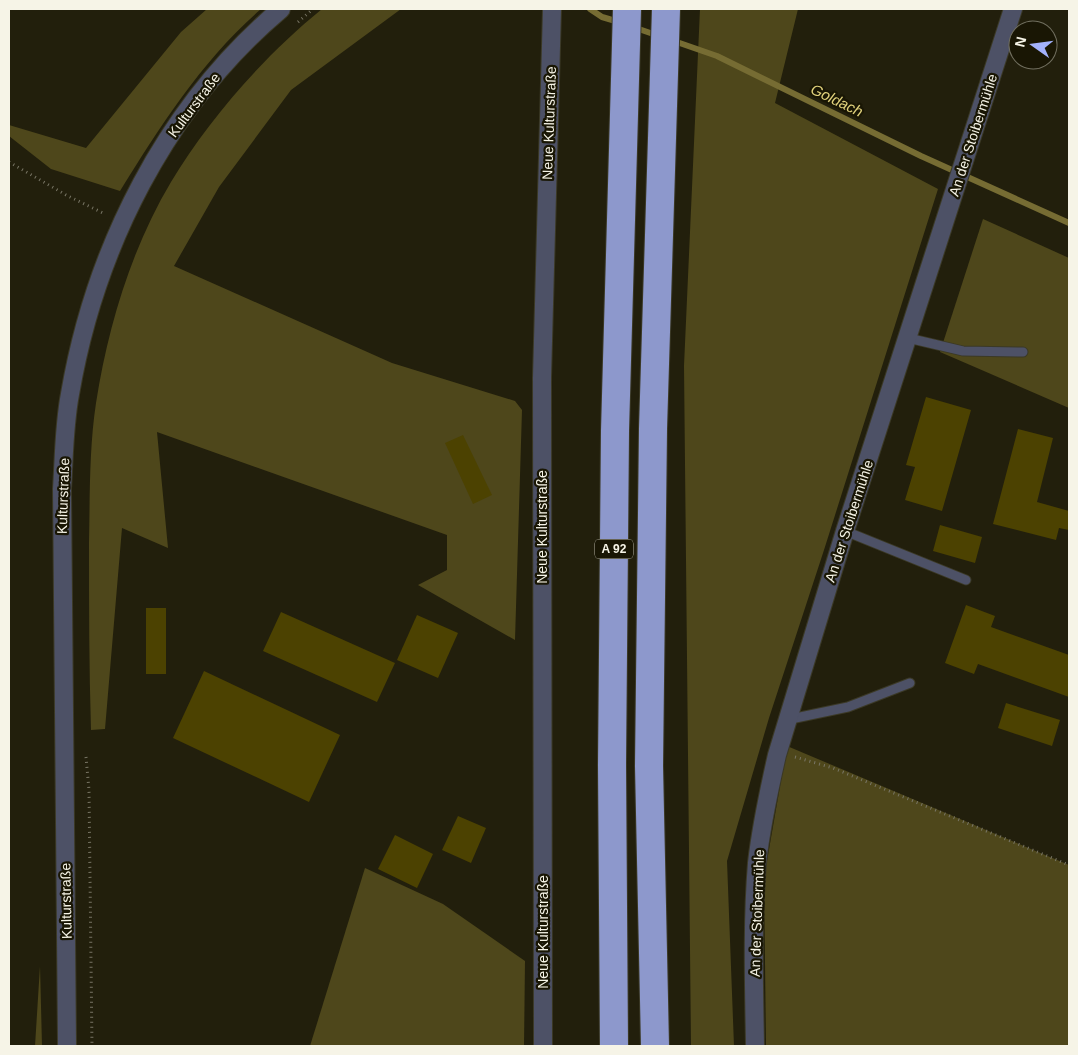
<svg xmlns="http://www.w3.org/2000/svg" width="1078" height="1055" font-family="Helvetica,sans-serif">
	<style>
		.green { fill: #4e471b }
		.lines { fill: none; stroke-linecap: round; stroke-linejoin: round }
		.stream { stroke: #766c33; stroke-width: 6 }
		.building { fill: #4c4201 }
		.service-casing { stroke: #3b3926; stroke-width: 11 }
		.minor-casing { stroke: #3b3926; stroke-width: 20 }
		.motorway-casing { stroke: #3b3926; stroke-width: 30 }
		.path { stroke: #797666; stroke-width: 3; stroke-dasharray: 1 4; stroke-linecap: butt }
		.service { stroke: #4d5166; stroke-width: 9 }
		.minor { stroke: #4d5166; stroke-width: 18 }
		.motorway { stroke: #8d98cc; stroke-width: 28 }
		.labels { text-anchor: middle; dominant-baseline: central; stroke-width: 4.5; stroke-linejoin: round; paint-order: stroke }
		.shield { fill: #191604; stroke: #b4b1a3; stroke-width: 1 }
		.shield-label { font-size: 12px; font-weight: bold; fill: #f6f4e7 }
		.street-label { font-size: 14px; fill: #f6f4e7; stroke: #191604 }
		.water-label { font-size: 15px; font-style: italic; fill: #e0d17c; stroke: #191604 }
	</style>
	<rect width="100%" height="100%" fill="#221f0c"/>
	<g class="green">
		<path d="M207,9h54c-58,50 -101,117 -141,182l-69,-22 -42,-33v-11l77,23 95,-116z"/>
		<path d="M322,9h79l-110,81 -72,97 -45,79 218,97 123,38 7,9 -7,230 -97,-55 29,-15v-35l-290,-103 11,116 -46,-20 -17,201 -14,1c-2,-63 -2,-125 -2,-187 1,-46 0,-94 7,-140 12,-76 35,-154 75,-221 37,-62 94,-127 151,-173z"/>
		<path d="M700,9h98l-23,94 163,86 -114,361 -55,168 -42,143 7,185h-43l-7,-680z"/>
		<path d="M983,219l86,39v150l-129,-56z"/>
		<path d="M787,746l282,119v181h-303l-2,-168z"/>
		<path d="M365,868l78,36 82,57 -1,85h-214z"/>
		<path d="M40,966l2,80h-7z"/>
	</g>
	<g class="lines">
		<g class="stream">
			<path d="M590,9l12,8 17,5"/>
			<path d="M633,27l26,9"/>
			<path d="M671,40l46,16 204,100 148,67"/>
		</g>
	</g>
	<g class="building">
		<path d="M926,397l45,13 -29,101 -37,-11 10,-33 -9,-2z"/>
		<path d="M1018,429l35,9 -16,64 32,9v19l-10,-2 -3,12 -63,-16z"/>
		<path d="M463,435l29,60 -19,9 -28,-61z"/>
		<path d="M940,525l42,12 -7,26 -42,-12z"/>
		<path d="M966,605l29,11 -4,11 78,28v42l-91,-33 -4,10 -29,-11z"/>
		<rect x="146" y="608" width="20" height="66"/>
		<path d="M281,612l114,51 -18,39 -114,-51z"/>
		<path d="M417,615l41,18 -20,45 -41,-18z"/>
		<path d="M204,671l136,64 -31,67 -136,-64z"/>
		<path d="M1006,703l54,17 -8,26 -54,-18z"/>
		<path d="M458,816l28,12 -15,35 -29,-13z"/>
		<path d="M395,835l38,19 -16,34 -39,-19z"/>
	</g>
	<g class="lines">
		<defs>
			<g id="service">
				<path d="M908,338l55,13 60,1"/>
				<path d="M845,531l121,49"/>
				<path d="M786,720l62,-13 62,-24"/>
			</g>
			<g id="minor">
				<path d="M67,1046l-5,-557c2,-31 2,-64 8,-95 25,-146 96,-288 211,-385"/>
				<path d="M543,1046l-1,-668 10,-369"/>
				<path d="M755,1046c-1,-61 -3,-122 2,-183 4,-36 12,-73 20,-108l68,-224 168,-522"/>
			</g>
			<g id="motorway">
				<path d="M614,1046l-2,-281 3,-334 12,-422"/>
				<path d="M655,1046l-6,-280 4,-337 13,-420"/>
			</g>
		</defs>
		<use href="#service" class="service-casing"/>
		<use href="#minor" class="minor-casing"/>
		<use href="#motorway" class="motorway-casing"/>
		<g class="path">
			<path d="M298,22l15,-13"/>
			<path d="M9,162l57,33 39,19"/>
			<path d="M86,757l3,33 3,256"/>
			<path d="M795,757l38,11 236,97"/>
		</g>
		<use href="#service" class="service"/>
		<use href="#minor" class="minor"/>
		<use href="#motorway" class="motorway"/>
	</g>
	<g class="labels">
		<rect class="shield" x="595" y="539.5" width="38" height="19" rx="4"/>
		<g class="shield-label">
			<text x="614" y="549">A 92</text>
		</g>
		<g class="street-label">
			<text transform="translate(194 105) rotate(-53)">Kulturstraße</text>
			<text transform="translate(549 123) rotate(-88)">Neue Kulturstraße</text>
			<text transform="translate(973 135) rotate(-72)">An der Stoibermühle</text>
			<text transform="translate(63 496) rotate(-88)">Kulturstraße</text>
			<text transform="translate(849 521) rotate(-72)">An der Stoibermühle</text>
			<text transform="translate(542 527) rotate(-90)">Neue Kulturstraße</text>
			<text transform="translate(66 901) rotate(-91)">Kulturstraße</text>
			<text transform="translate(757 913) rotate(-88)">An der Stoibermühle</text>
			<text transform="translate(543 932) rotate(-90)">Neue Kulturstraße</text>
		</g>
		<g class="water-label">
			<text transform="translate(837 100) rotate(26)">Goldach</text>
		</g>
	</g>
	<rect width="1078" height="1055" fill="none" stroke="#f6f4e7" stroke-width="20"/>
	<g transform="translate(1033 45) rotate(284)"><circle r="24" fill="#191604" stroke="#716f5f"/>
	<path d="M0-4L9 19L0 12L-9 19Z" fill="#a3b2fd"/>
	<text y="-8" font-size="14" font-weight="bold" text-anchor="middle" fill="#f6f4e7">N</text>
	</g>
</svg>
